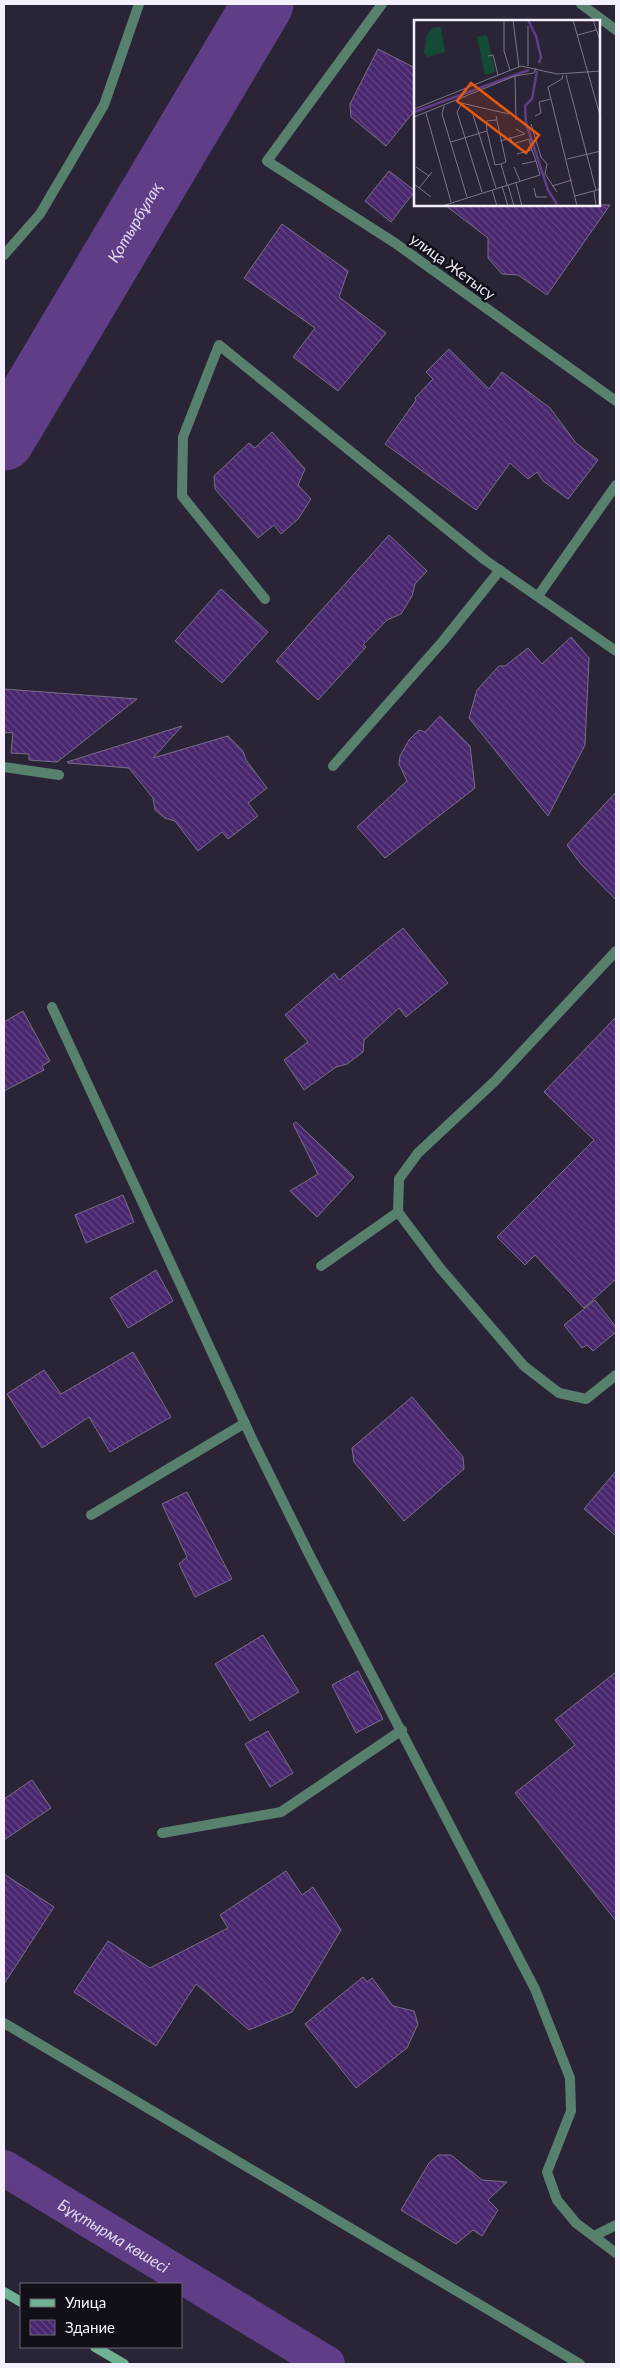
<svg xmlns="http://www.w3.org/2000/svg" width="620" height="2368" font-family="Lato,sans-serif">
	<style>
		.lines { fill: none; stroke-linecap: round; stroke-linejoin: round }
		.canal { stroke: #5f3e87; stroke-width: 36 }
		.river { stroke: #5f3e87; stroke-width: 61 }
		.building { fill: url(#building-back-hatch); stroke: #786f86 }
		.minor { stroke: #57806d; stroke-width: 10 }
		.secondary { stroke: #6fb293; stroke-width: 10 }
		.labels { text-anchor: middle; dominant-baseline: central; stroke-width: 5; stroke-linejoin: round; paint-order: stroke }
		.street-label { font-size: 15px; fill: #f5f0fe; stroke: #120f18 }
		.water-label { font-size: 16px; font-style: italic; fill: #e1d9ee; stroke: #120f18 }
		.inset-river { fill: none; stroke: #5f3e87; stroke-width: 2.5 }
		.inset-road { fill: none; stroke: #7c7687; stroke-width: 1 }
		.view { fill: #e8590c; fill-opacity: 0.15; stroke: #e8590c; stroke-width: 2.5 }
		.inset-edge { fill: none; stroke: #f5f0fe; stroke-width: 2.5 }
	</style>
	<defs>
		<pattern id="building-back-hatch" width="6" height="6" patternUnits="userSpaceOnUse" patternTransform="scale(1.25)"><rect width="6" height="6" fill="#49276e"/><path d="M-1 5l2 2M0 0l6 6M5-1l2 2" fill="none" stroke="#644784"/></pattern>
	</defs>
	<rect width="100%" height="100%" fill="#2b2437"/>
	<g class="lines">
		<path class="canal" id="s1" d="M4,2168l323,196"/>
		<path class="river" id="s2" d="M4,440l259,-436"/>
	</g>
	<g class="building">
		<path d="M378,49l37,19v42l-29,36 -35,-29 -1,-13z"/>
		<path d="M389,171l26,20 -24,31 -26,-21z"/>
		<path d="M445,205h165l-63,90 -29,-20 -16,-1 -14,-16v-20z"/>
		<path d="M282,224l66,47 -9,26 47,36 -48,58 -45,-34 22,-29 -71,-50z"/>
		<path d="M449,349l40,40 13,-17 48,36 26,35 22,17 -30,39 -25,-18 -6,-9 -9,7 -18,-16 -34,47 -91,-66 31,-44 -1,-2 18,-19 -7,-7z"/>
		<path d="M272,432l33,37 -7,16 13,14 -13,20 -17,15 -7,-9 -16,13 -43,-49 -1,-13 35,-33 6,5z"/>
		<path d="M389,535l38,36 -12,13 -3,12 -11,18 -14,6 -24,25 3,2 -48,53 -42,-39z"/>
		<path d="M221,589l47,43 -46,51 -47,-42z"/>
		<path d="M571,637l18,21 -4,87 -37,71 -79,-98 8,-28 22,-24h6l23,-18 14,16z"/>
		<path d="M4,689l133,10 -80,63 -28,-2v-6l-18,-1 2,-20 -9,-1z"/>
		<path d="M440,716l30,30 5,42 -90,70 -28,-31 50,-46 -8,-17 1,-8 9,-16 10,-10 6,2z"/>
		<path d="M182,726l-29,32 75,-22 15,15 3,9 21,28 -19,15 10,13 -30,23 -6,-7 -24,19 -23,-30 -10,-3 -10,-8 -2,-12 -24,-30 -61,-5 -1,-1z"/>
		<path d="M616,792v108l-36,-37 -13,-18z"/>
		<path d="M403,928l45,55 -42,34 -7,-9 -35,32 -1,12 -16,12 -11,3 -32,23 -20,-30 24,-18 -23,-27 49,-42 5,7z"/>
		<path d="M23,1011l27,50 -8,5 2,4 -40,21v-69z"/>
		<path d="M616,1017v262l-32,29 -49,-53 -10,10 -28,-28 97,-97 -50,-48z"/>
		<path d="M296,1122l58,55 -37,40 -27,-26 28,-17 -25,-50z"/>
		<path d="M123,1195l11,27 -48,21 -11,-28z"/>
		<path d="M156,1270l17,31 -45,27 -18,-30z"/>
		<path d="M595,1300l21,27v5l-23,19 -6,-6 -5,3 -18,-23z"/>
		<path d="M133,1352l38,65 -61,35 -21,-35 -47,31 -35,-54 37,-24 17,24z"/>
		<path d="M412,1397l51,60 1,12 -60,52 -50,-59 -2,-14z"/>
		<path d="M616,1471v65l-32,-27z"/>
		<path d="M187,1492l45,87 -37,18 -16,-33 8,-7 -25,-53z"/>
		<path d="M263,1635l36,57 -49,29 -35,-57z"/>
		<path d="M358,1671l25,48 -27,14 -24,-48z"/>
		<path d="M616,1672v249l-101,-128 60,-48 -20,-25z"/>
		<path d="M268,1731l25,42 -23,14 -25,-43z"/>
		<path d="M32,1780l19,28 -47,32v-41z"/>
		<path d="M286,1871l16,24 11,-8 28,43 -49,82 -43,18 -53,-46 -40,62 -82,-54 34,-51 42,27 78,-40 -8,-13z"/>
		<path d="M4,1874l50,33 -50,77z"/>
		<path d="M363,1977l4,5 5,-4 21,28 21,5 4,13 -11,24 -51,40 -51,-64z"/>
		<path d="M438,2155h13l31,25 25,2 -19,18 10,10 -16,26 -9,-6 -17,14 -55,-34 28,-47z"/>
	</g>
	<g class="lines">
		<g class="minor">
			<path d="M382,4l-115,157 128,82 221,158"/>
			<path d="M581,4l35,26"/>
			<path d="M4,255l36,-41 64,-109 35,-101"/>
			<path d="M538,596l78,-111"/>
			<path d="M265,599l-83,-103 1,-59 36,-92 266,215 131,91"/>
			<path d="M333,766l110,-125 57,-71"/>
			<path d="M4,767l55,8"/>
			<path d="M616,951l-121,130 -77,72 -19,26 -1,33 42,56 84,98 35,27 27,6 30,-24"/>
			<path d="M52,1007l201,434 57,115 225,433 35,89 1,33 -24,61 10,28 19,23 40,30"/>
			<path d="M321,1266l77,-54"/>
			<path d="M91,1515l154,-92"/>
			<path d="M162,1833l119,-21 121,-82"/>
			<path d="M4,2023l576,341"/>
			<path d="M594,2236l22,-11"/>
		</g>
		<g class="secondary">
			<path d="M4,2292l17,10"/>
			<path d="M95,2347l29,17"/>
		</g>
	</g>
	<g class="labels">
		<g class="street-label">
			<text transform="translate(453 266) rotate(36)">улица Жетысу</text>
		</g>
		<g class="water-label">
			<text stroke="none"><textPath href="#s2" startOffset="254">Қотырбұлақ</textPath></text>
			<text stroke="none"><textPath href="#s1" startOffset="129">Бұқтырма көшесі</textPath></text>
		</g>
	</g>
	<g transform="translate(414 20)">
		<rect width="186" height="186" fill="#2b2437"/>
		<path d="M27,7l4,25 -17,5 -4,-4 3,-18 5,-7zM73,15l8,37 -10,3 -8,-38z" fill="#144b36"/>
		<path class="inset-river" d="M114,0l8,16 5,21 -2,6M123,51l-5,28 -7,7 1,17 22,67 10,16M0,92l115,-42"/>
		<path class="inset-road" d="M90,0v31l6,19M99,0l6,47M159,0l28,99M179,0l8,23M114,6v40M164,15l18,-5M74,36l5,-1 5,20M149,55l-1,4 -14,8 29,119M152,55l30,115M101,56l1,44M47,83l48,11M48,83l-5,9 25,80M30,86l-2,8 25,83M0,89l107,-43 36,8 44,-3M12,93l25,89M59,95l23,73M82,96l10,46 -5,2M121,96l6,-3 -2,-11 12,-3M0,97l101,-41 19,-3 2,-5M82,100l-10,1 1,10 8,34 6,-1 6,21M117,104l10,33 6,7 -2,10 12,18M96,117l3,7 16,-5 3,11M86,121l25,-7 -9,-5M37,122l36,-11M103,134l15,-4 4,11M153,139l34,-8M2,147l13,9M100,147l6,14M102,163l6,23M0,164l17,13M94,165l6,21M88,166l6,20M138,166l20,-6M5,168l13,-16M120,168l2,9h11M78,170l5,16M180,171l2,15M161,176l26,-7M28,186l98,-31 -4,-14 -14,3"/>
		<path class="view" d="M57,63l68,52 -13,18 -69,-52z"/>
		<rect width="186" height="186" class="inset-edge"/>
	</g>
	<rect width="620" height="2368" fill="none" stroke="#f5f0fe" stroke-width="10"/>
	<rect x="20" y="2283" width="162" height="65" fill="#120f18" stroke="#6d6974"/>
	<rect x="30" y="2299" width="25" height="8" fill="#6fb293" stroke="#6d6974"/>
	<text x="65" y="2308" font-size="15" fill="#f5f0fe">Улица</text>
	<rect x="30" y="2320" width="25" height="15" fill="url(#building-back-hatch)" stroke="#6d6974"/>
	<text x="65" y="2333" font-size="15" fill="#f5f0fe">Здание</text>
</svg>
